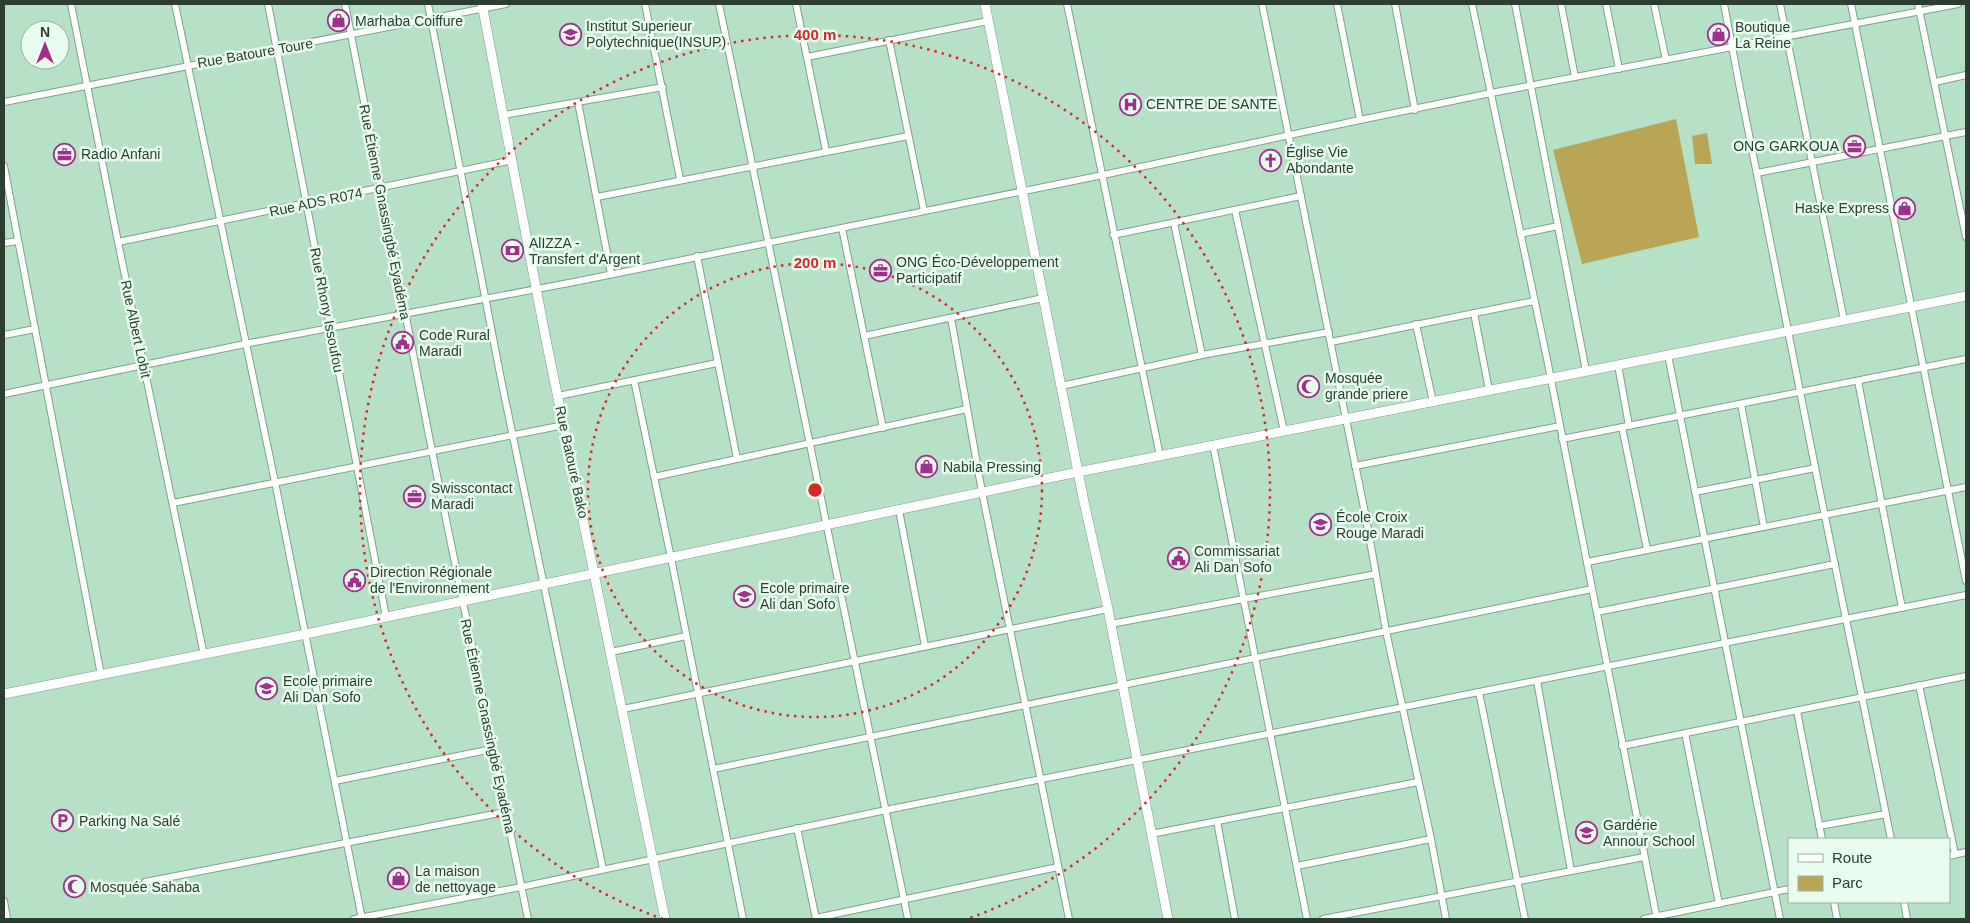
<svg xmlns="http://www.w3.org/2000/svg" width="1970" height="923" font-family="Arial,sans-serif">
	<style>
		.green { fill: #b8a555 }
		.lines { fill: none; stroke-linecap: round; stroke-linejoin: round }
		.street-casing { stroke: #7ba389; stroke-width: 8 }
		.secondary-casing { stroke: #7ba389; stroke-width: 10 }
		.street { stroke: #fff; stroke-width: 6 }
		.secondary { stroke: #fff; stroke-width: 9 }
		.ring { fill: none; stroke: #d62828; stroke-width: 2.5; stroke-dasharray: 2.5 5 }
		.labels { text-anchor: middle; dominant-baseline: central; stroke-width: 5; stroke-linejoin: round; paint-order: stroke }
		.poi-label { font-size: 14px; fill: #2c3d32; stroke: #e7fcee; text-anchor: start }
		.street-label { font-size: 14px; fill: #2c3d32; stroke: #e7fcee }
		.centre { fill: #d62828; stroke: #e7fcee; stroke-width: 2.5 }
		.ring-label { font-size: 15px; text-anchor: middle; font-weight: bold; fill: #d62828; stroke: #e7fcee; stroke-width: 5; stroke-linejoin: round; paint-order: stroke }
	</style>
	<rect width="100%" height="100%" fill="#b7e1c6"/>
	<g class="green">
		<path d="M1676,119l23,118 -117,27 -29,-114z"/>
		<path d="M1707,133l5,31h-17l-3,-28z"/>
	</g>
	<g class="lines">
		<defs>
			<g id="street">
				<path d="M71,4l47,238 86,413"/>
				<path d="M175,4l100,478 87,437"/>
				<path d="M268,4l118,613"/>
				<path d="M345,4l87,447 96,468"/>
				<path d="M428,4l74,380 101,485"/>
				<path d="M645,4l35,175"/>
				<path d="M719,4l189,915"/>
				<path d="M796,4l30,147"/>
				<path d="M1067,4l93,452"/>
				<path d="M1262,4l104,514 20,113 45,208 15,80"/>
				<path d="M1337,4l23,116"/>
				<path d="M1395,4l20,106"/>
				<path d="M1472,4l75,355 110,560"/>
				<path d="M1515,4l71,367"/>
				<path d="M1561,4l14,73"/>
				<path d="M1606,4l13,65"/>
				<path d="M1654,4l12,56"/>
				<path d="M1724,4l16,85 80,403 71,347"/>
				<path d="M1780,4l64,316"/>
				<path d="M1851,4l115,577"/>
				<path d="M1918,4l48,233"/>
				<path d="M889,40l35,171"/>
				<path d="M807,57l181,-36"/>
				<path d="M1935,82l31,-7"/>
				<path d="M4,102l502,-98"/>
				<path d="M578,102l33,172"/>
				<path d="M504,115l159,-28"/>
				<path d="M4,166l97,509"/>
				<path d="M1757,173l209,-41"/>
				<path d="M597,197l311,-61"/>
				<path d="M1235,210l49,221"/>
				<path d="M1174,223l28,132"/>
				<path d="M842,228l41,200"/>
				<path d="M1520,234l38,-8"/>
				<path d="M1113,235l188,-39"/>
				<path d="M118,242l395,-82"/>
				<path d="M4,243l14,-2"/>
				<path d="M697,256l40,203"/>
				<path d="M1474,313l15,77"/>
				<path d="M951,318l31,174 87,427"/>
				<path d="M1416,324l17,78"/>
				<path d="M4,335l31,-6"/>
				<path d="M864,336l179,-38"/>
				<path d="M1331,342l203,-41"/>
				<path d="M1668,355l112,564"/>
				<path d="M1618,365l11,61"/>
				<path d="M634,380l37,178 72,361"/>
				<path d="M1858,381l44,227"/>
				<path d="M1061,386l141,-31 127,-23"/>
				<path d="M4,394l241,-50 329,-62 529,-107 257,-55 131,-27 467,-89"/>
				<path d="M558,396l159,-33"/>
				<path d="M1741,404l23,123"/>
				<path d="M1622,427l25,122"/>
				<path d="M1562,439l404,-80"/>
				<path d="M1213,445l94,474"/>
				<path d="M1355,466l205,-40"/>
				<path d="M654,477l313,-68"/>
				<path d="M1695,492l120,-24"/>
				<path d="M173,503l391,-78"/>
				<path d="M899,510l26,136"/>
				<path d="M1587,562l379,-75"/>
				<path d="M1597,612l238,-48"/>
				<path d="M1111,624l265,-50"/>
				<path d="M611,652l75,-16"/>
				<path d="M1537,681l34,190"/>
				<path d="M1919,685l36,169"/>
				<path d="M1479,692l46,227"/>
				<path d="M623,709l485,-100"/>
				<path d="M1797,711l25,128"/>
				<path d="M1685,733l34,171"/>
				<path d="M1622,746l344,-70"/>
				<path d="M713,769l879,-180"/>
				<path d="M335,781l157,-32"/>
				<path d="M1217,821l18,98"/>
				<path d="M1819,826l67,-12"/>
				<path d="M797,828l19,91"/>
				<path d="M1151,834l267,-52"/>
				<path d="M1949,856l17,-4"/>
				<path d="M1297,866l134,-27"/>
				<path d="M145,882l360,-70"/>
				<path d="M4,901l3,18"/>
				<path d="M1834,902l3,17"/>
				<path d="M1904,902l3,17"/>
				<path d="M816,918l242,-51"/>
				<path d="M354,919l167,-32 365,-77 1080,-215"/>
				<path d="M1323,919l321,-62"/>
				<path d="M1644,919l145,-30"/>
			</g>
			<g id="secondary">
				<path d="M482,4l63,331 120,584"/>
				<path d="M985,4l99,498 24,107 60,310"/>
				<path d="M4,694l302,-60 772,-162 888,-176"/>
			</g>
		</defs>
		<use href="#street" class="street-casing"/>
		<use href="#secondary" class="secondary-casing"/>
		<use href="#street" class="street"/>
		<use href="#secondary" class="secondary"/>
	</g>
	<g class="ring">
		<circle cx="815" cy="490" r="227"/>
		<path d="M663 919A455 455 0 1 1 967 919"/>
	</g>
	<defs>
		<symbol id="shop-ring" viewBox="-11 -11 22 22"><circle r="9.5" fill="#e7fcee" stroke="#a12f8c" stroke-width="1.5"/><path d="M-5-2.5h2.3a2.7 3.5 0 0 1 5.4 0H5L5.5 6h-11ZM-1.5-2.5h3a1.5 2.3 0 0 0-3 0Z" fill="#a12f8c"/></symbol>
		<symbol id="university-ring" viewBox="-11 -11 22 22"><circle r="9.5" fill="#e7fcee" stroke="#a12f8c" stroke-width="1.5"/><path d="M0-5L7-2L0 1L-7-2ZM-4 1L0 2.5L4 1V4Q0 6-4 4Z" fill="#a12f8c"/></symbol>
		<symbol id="hospital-ring" viewBox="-11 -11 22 22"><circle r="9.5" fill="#e7fcee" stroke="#a12f8c" stroke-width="1.5"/><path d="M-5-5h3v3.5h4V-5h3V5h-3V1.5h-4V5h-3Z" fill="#a12f8c"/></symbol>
		<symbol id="office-ring" viewBox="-11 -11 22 22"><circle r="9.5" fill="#e7fcee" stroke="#a12f8c" stroke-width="1.5"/><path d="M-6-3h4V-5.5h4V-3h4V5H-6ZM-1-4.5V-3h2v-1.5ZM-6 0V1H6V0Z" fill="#a12f8c"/></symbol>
		<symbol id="church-ring" viewBox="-11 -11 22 22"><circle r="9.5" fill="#e7fcee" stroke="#a12f8c" stroke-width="1.5"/><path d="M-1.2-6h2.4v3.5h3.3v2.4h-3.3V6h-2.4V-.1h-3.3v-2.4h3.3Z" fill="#a12f8c"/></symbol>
		<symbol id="bank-ring" viewBox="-11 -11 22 22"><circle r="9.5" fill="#e7fcee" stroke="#a12f8c" stroke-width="1.5"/><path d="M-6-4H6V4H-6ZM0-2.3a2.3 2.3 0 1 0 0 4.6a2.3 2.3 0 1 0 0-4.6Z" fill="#a12f8c"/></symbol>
		<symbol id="civic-ring" viewBox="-11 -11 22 22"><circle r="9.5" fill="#e7fcee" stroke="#a12f8c" stroke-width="1.5"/><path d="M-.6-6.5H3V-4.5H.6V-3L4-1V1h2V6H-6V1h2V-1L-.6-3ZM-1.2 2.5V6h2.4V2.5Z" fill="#a12f8c"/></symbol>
		<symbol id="mosque-ring" viewBox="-11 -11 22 22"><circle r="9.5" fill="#e7fcee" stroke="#a12f8c" stroke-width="1.5"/><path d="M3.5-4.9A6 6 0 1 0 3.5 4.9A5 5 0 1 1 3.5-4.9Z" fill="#a12f8c"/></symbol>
		<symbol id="school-ring" viewBox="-11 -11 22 22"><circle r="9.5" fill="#e7fcee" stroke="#a12f8c" stroke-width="1.5"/><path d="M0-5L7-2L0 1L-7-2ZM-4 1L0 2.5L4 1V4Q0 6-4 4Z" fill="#a12f8c"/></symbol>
		<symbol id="parking-ring" viewBox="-11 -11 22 22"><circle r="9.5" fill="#e7fcee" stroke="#a12f8c" stroke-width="1.5"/><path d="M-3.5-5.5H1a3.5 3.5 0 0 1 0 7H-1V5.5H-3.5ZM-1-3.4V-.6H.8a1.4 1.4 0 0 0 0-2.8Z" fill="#a12f8c"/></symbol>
	</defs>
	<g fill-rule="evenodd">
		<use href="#shop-ring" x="326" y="8" width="25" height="25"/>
		<use href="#university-ring" x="558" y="22" width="25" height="25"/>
		<use href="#shop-ring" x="1706" y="22" width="25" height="25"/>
		<use href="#hospital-ring" x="1118" y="92" width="25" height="25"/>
		<use href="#office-ring" x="1842" y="134" width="25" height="25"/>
		<use href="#office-ring" x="52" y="142" width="25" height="25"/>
		<use href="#church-ring" x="1258" y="148" width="25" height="25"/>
		<use href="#shop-ring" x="1892" y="196" width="25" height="25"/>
		<use href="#bank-ring" x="500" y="238" width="25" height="25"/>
		<use href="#office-ring" x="868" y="258" width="25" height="25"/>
		<use href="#civic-ring" x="390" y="330" width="25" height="25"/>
		<use href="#mosque-ring" x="1296" y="374" width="25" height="25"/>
		<use href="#shop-ring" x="914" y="454" width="25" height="25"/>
		<use href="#office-ring" x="402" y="484" width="25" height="25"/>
		<use href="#school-ring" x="1308" y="512" width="25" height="25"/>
		<use href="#civic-ring" x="1166" y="546" width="25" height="25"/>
		<use href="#civic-ring" x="342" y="568" width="25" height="25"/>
		<use href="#school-ring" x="732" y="584" width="25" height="25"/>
		<use href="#school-ring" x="254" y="676" width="25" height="25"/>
		<use href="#parking-ring" x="50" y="808" width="25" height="25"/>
		<use href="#school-ring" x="1574" y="820" width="25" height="25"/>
		<use href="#shop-ring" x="386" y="866" width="25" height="25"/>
		<use href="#mosque-ring" x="62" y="874" width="25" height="25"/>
	</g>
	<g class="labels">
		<g class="poi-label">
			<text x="355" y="21">Marhaba Coiffure</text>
			<text x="586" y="26">Institut Superieur<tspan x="586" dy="16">Polytechnique(INSUP)</tspan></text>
			<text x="1735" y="27">Boutique<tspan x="1735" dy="16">La Reine</tspan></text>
			<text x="1146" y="104">CENTRE DE SANTE</text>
			<text x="1839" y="146" text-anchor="end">ONG GARKOUA</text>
			<text x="1286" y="152">Église Vie<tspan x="1286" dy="16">Abondante</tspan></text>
			<text x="81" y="154">Radio Anfani</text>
			<text x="1889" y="208" text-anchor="end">Haske Express</text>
			<text x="529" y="243">AlIZZA -<tspan x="529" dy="16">Transfert d'Argent</tspan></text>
			<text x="896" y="262">ONG Éco-Développement<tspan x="896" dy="16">Participatif</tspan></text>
			<text x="419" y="335">Code Rural<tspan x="419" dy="16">Maradi</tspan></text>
			<text x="1325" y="378">Mosquée<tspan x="1325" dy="16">grande priere</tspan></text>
			<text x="943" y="467">Nabila Pressing</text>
			<text x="431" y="488">Swisscontact<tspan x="431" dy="16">Maradi</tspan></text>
			<text x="1336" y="517">École Croix<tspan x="1336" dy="16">Rouge Maradi</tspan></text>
			<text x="1194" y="551">Commissariat<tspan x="1194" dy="16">Ali Dan Sofo</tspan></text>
			<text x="370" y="572">Direction Régionale<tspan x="370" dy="16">de l'Environnement</tspan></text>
			<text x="760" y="588">Ecole primaire<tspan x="760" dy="16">Ali dan Sofo</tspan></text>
			<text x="283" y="681">Ecole primaire<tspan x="283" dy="16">Ali Dan Sofo</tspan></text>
			<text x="79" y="821">Parking Na Salé</text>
			<text x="1603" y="825">Gardérie<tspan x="1603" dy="16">Annour School</tspan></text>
			<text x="415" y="871">La maison<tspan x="415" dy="16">de nettoyage</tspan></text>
			<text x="90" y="887">Mosquée Sahaba</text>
		</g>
		<g class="street-label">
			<text transform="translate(255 53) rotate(-10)">Rue Batoure Toure</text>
			<text transform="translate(316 202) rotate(-12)">Rue ADS R074</text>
			<text transform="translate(385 212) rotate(79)">Rue Étienne Gnassingbé Eyadéma</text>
			<text transform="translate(327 310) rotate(79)">Rue Rhony Issoufou</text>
			<text transform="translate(136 329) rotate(78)">Rue Albert Lobit</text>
			<text transform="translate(572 462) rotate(78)">Rue Batouré Bako</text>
			<text transform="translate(488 726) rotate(78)">Rue Étienne Gnassingbé Eyadéma</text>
		</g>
	</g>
	<circle cx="815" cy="490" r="8" class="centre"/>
	<g class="ring-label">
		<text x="815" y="40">400 m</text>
		<text x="815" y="268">200 m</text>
	</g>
	<rect width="1970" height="923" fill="none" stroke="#2c3d32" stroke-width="10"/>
	<rect x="1788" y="838" width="162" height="65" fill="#e7fcee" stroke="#9cb0a3"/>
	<rect x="1798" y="854" width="25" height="8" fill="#ffffff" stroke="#9cb0a3"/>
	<text x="1832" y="863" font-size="15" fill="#2c3d32">Route</text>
	<rect x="1798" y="876" width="25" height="15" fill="#b8a555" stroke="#9cb0a3"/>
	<text x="1832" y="888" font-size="15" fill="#2c3d32">Parc</text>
	<g transform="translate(45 45)"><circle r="24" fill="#e7fcee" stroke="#9cb0a3"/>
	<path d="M0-4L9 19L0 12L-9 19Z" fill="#a12f8c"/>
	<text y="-8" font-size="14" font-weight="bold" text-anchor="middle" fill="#2c3d32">N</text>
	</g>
</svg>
